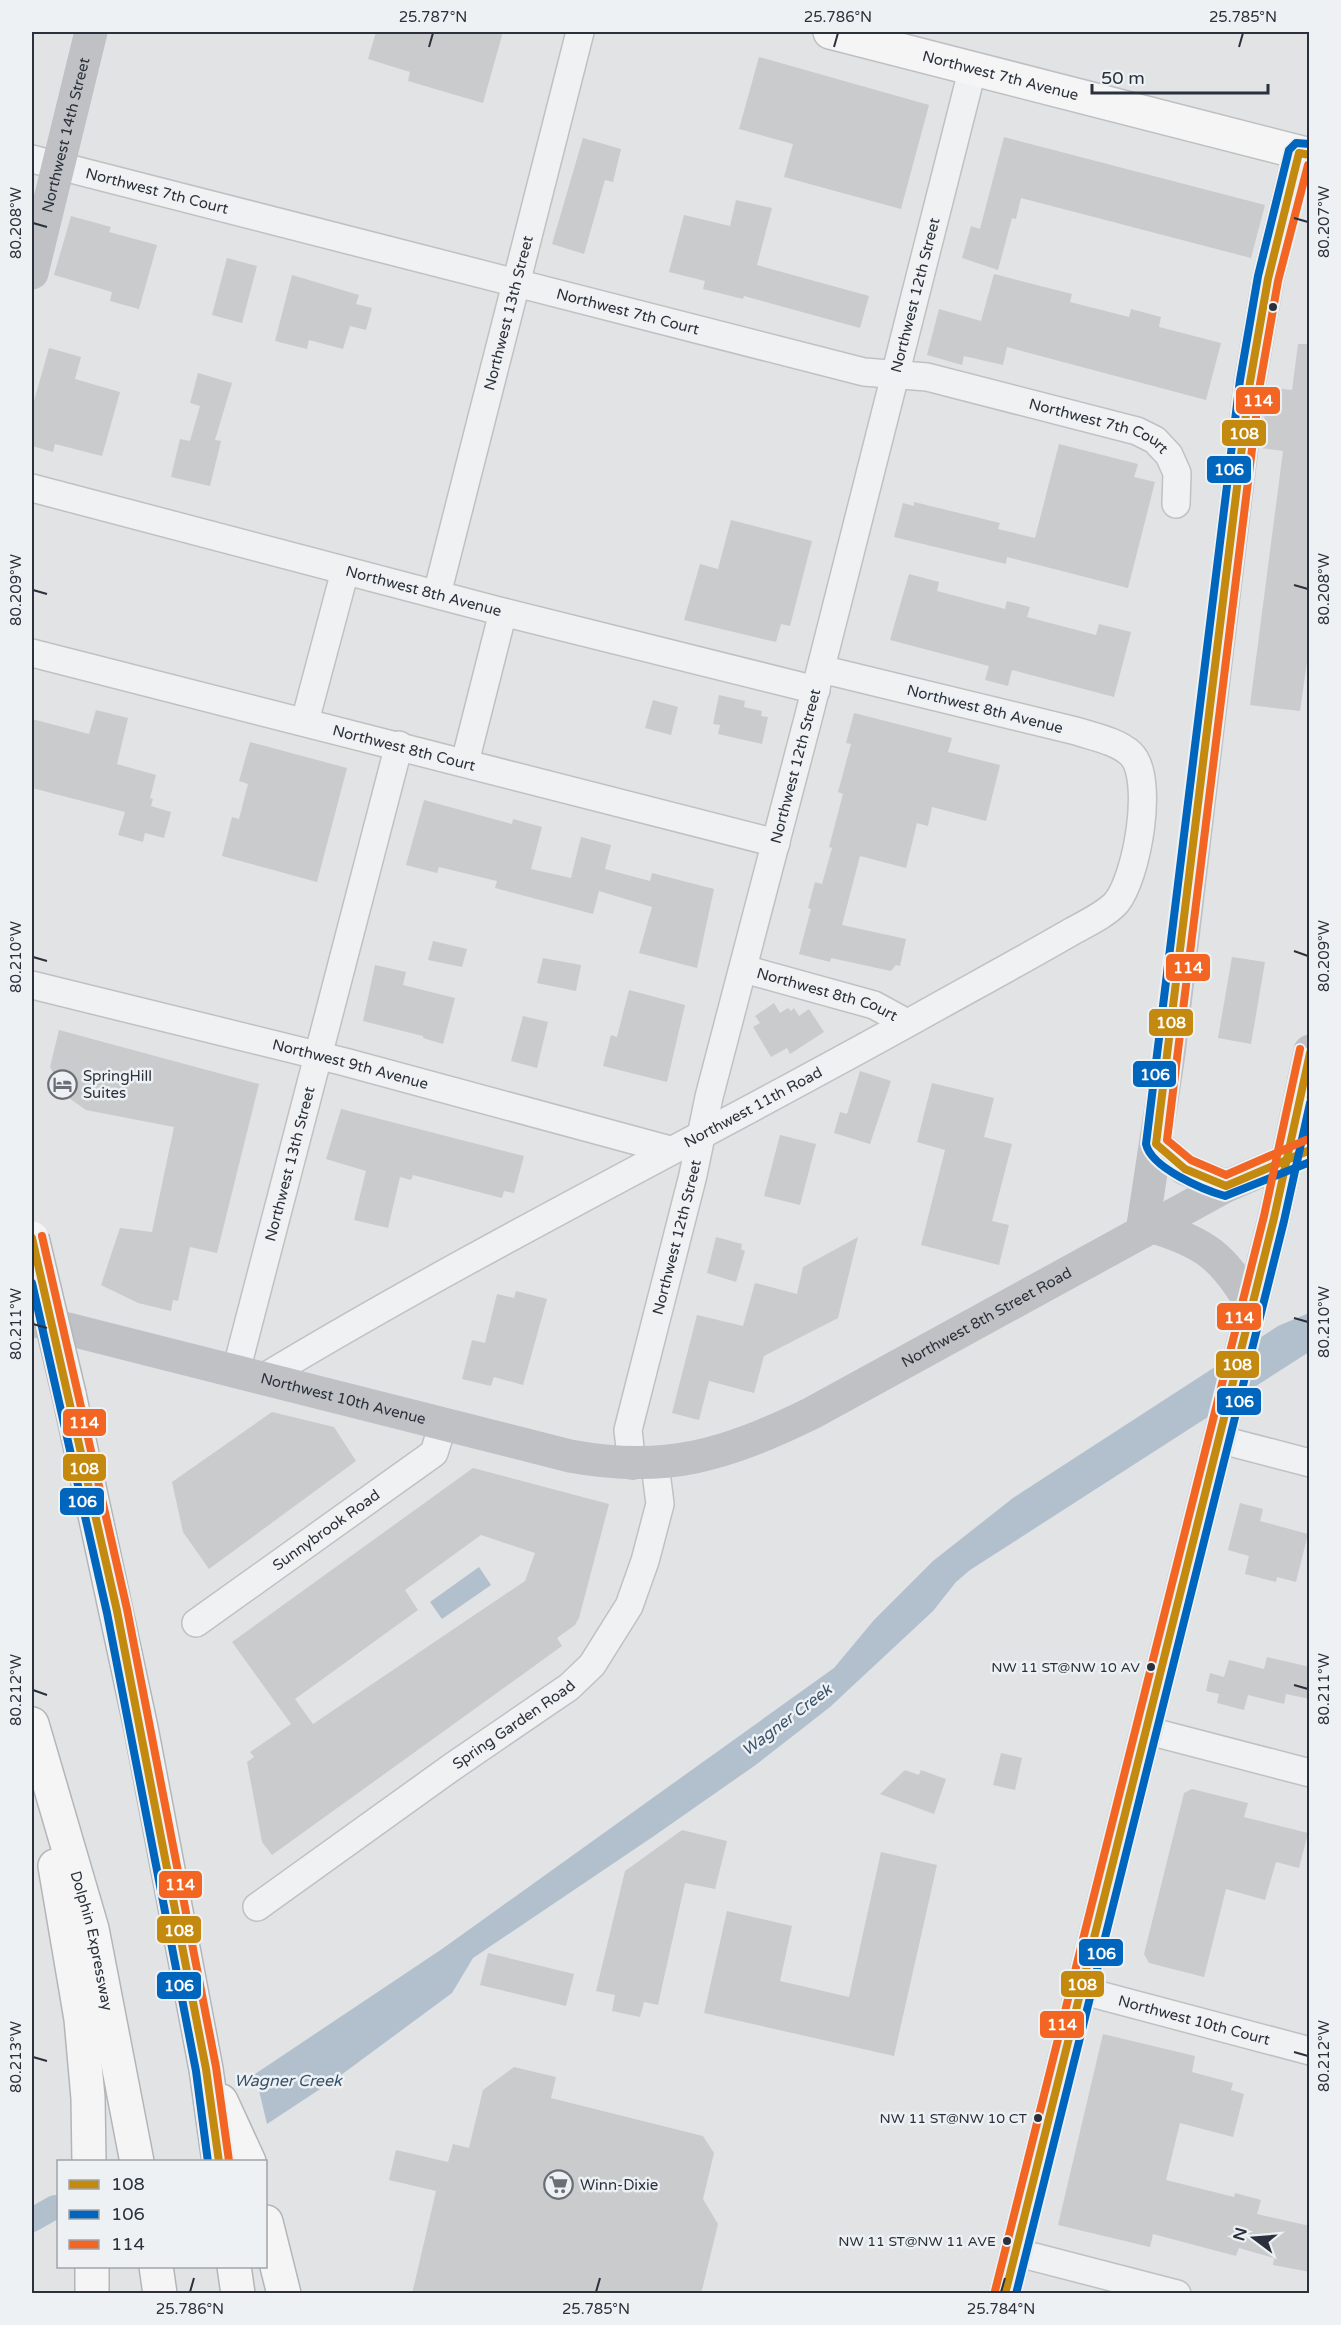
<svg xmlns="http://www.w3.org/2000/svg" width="1341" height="2325" font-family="'Varela Round',sans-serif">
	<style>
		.water { fill: #b2c0cd }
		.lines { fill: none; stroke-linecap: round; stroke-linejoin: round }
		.canal { stroke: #b2c0cd; stroke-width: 24 }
		.building { fill: #c9cbcd; fill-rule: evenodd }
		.street-casing { stroke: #bfc1c3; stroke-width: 30 }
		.primary-casing { stroke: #bec0c2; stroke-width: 36 }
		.highway-casing { stroke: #b3b6b9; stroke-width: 36 }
		.street { stroke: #eff1f2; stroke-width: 27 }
		.secondary { stroke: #bfc1c4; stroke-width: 33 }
		.primary { stroke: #f5f5f5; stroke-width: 33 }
		.highway { stroke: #f5f5f5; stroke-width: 33 }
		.highway-bridge-casing { stroke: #b3b6b9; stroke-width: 36; stroke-linecap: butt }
		.highway-bridge { stroke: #f5f5f5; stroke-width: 33 }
		.bus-1-casing { stroke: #eef1f4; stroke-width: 12 }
		.bus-2-casing { stroke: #eef1f4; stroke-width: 12 }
		.bus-3-casing { stroke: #eef1f4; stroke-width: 12 }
		.bus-1 { stroke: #c4890f; stroke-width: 8 }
		.bus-2 { stroke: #0065bd; stroke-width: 8 }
		.bus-3 { stroke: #f26522; stroke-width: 8 }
		.ticks { fill: none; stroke: #2a313c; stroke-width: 2 }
		.bus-dot { fill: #2a313c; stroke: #eef1f4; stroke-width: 2 }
		.labels { text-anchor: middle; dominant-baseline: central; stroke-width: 5; stroke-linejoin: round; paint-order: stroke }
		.bus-label { font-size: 14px; fill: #2a313c; stroke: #eef1f4; text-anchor: end }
		.street-label { font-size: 15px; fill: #2a313c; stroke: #eef1f4 }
		.poi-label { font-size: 15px; fill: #2a313c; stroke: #eef1f4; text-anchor: start }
		.water-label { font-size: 16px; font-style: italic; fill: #38516b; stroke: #eef1f4 }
		.line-badge { stroke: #eef1f4; stroke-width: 2 }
		.badge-label { font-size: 16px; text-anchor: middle; font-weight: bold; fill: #fff }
		.neatline { fill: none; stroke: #2a313c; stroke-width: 2 }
		.ticks-label { font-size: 15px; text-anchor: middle; fill: #2a313c }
	</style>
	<rect width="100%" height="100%" fill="#e1e3e5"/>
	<g class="water">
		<path d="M1309,1313v39l-339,218 -14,12 -23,29 -103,96 -73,57 -103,72 -181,122 -21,35 -115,85 -70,46 -12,-50 187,-125 392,-281 40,-48 59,-59 80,-63 265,-172z"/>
		<path d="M479,1567l12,18 -49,34 -12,-17z"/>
	</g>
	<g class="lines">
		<path class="canal" d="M32,2220l23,-13"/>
	</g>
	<g class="building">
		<path d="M376,32h127l-20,71 -75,-22 2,-9 -42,-13z"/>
		<path d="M759,57l170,48 -28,104 -117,-32 9,-33 -54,-15z"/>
		<path d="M1004,137l261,68 -14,53 -230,-60 -5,21 -4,-1 -14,52 -36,-12 9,-32 9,3z"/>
		<path d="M583,138l38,11 -8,33 -8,-2 -21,74 -32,-10z"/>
		<path d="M736,200l36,8 -15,57 112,31 -9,32 -116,-32 -1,3 -40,-10 2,-8 -36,-9 15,-57 46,11z"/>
		<path d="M71,216l40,11 -2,5 48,13 -18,64 -29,-8 2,-9 -58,-17z"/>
		<path d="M227,258l30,8 -15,57 -30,-8z"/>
		<path d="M994,274l78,20 -2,8 59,15 2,-8 30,8 -2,10 62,16 -15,57 -199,-53 -4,18 -39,-9 -2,9 -35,-10 12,-46 42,12z"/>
		<path d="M292,275l67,20 -3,9 16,4 -6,22 -16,-4 -7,23 -34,-9 -2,9 -32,-8z"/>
		<path d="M1298,344h12v297l-10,70 -50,-6 33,-254 -22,-3 7,-61 24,3z"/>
		<path d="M49,348l32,9 -6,22 45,13 -18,64 -47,-12 -2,8 -21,-6v-38z"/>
		<path d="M198,373l34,10 -17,57 6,1 -11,45 -39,-9 9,-38 10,2 10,-35 -10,-3z"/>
		<path d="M1059,444l79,20 -4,13 21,5 -27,106 -121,-31 -1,7 -112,-27 9,-34 11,3v-4l86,21 -2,6 37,9z"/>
		<path d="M731,520l81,21 -22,85 -9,-2 -5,18 -92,-22 16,-56 18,5z"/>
		<path d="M909,574l30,8 -2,9 68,18 2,-8 23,6 -3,10 69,18 3,-11 32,8 -17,65 -102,-27 -4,16 -23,-6 4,-14 -99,-26z"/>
		<path d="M719,695l26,6 -1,6 18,4 -1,5 7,1 -6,27 -44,-10 2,-9 -7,-1z"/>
		<path d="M653,700l25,7 -7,28 -26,-7z"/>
		<path d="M96,710l32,8 -11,46 39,11 -6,23 3,1 -2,7 20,6 -7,26 -19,-5 -2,9 -25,-7 7,-23 -93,-24v-69l57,15z"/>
		<path d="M854,713l98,25 -4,14 52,13 -14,56 -54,-14 -4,19 -11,-3 -11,45 -46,-12 -18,69 64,14 -6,27 -4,-1 -5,6 -60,-13 -1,4 -31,-8 12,-45 -3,-1 7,-26 7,2 10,-36 -3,-1 14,-53 -5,-2 13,-48 -5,-1z"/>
		<path d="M250,742l97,26 -30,114 -95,-26 10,-39 7,2 9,-35 -9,-3z"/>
		<path d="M424,800l88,24 1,-5 29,8 -11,42 40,9 10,-41 30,8 -6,24 45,12 2,-8 62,16 -17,79 -58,-15 13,-46 -53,-16 -6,23 -98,-26 2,-7 -58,-14 -2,6 -31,-8z"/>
		<path d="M433,941l34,8 -5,18 -34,-7z"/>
		<path d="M1232,957l33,5 -14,82 -33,-6z"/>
		<path d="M543,958l38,7 -5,26 -39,-8z"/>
		<path d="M375,965l31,7 -3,13 52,13 -12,46 -20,-6v-2l-60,-15z"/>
		<path d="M629,990l56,15 -18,77 -64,-16 8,-31 6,2z"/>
		<path d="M774,1003l6,10 8,-5 3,3 3,-3 5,8 10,-7 15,23 -34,22 -3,-6 -16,9 -18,-30 7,-4 -5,-7z"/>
		<path d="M523,1016l25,6 -11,46 -26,-7z"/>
		<path d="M59,1030l200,54 -42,169 -27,-6 -12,54 -5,-1 -2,11 -33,-8 -37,-18 19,-57 32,4 22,-105 -88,-17 -20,-14 -16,-29z"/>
		<path d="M860,1071l31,10 -21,63 -36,-11 6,-21 7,2z"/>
		<path d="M932,1083l62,15 -10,39 28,7 -20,77 17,4 -10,40 -78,-20 24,-95 -28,-8z"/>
		<path d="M341,1109l183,47 -10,37 -10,-2 -2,7 -89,-23 -2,5 -11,-3 -12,51 -34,-8 12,-49 -40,-12z"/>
		<path d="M780,1135l36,9 -16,61 -36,-9z"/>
		<path d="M716,1237l26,7 -1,5 4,2 -9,31 -29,-9z"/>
		<path d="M858,1237l-20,81 -74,38 -10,37 -45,-12 -10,39 -27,-7 25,-98 46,11 12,-43 42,11 6,-27z"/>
		<path d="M516,1291l31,8 -24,86 -29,-8 -3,9 -29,-7 10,-39 13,3 12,-49 17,4z"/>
		<path d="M272,1412l62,15 22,34 -147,108 -26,-37 -11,-50z"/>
		<path d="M473,1468l136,36 -30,114 -4,7 -18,13 5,8 -290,209 -10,-13 -15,-80 7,-5 -4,-5 41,-28 -59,-82zM481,1535l54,18 -10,28 -212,143 -18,-25 123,-89 -13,-20z"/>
		<path d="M1240,1503l23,6 -3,12 48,13 -12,48 -19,-5 -1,5 -31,-8 4,-18 -21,-6z"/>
		<path d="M1267,1657l43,10v32l-24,-5 -2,10 -36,-9 -4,15 -27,-7 2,-9 -13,-3 4,-18 14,4 5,-17 35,9z"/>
		<path d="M1001,1753l21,5 -7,32 -22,-5z"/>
		<path d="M905,1770l14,5 2,-5 25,9 -12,35 -54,-20z"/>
		<path d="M1192,1789l56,14 -4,14 64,16 -9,35 -23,-6 -11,38 -39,-11 -22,88 -55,-14 -5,-9 40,-161z"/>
		<path d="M682,1830l45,11 -12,48 -30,-6 -27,122 -14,-3 -4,15 -28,-6 3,-16 -19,-4 29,-120z"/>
		<path d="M881,1852l56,13 -43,191 -190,-43 23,-102 65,15 -12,55 69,16z"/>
		<path d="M488,1953l86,21 -8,32 -86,-21z"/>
		<path d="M1103,2034l92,22 -3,16 41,11 -2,7 13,4 -11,43 -53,-14 -14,57 68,17 1,-4 26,7 -4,14 53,12v46l-37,-7 1,-7 -35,-10 -3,8 -83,-22 -3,13 -92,-22z"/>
		<path d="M514,2067l42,10 -5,21 152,38 11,17 -11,46 15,25 -17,70h-289l24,-103 -47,-11 7,-30 52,12 5,-18 16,4 14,-58z"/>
	</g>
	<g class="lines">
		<defs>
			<g id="street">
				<path id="s1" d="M32,159l832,213 63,5 210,54 18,9 14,15 8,18 -1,31"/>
				<path id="s2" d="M32,488l471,124 313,78"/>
				<path id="s3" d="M437,594l143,-562"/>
				<path id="s4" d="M32,653l744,190"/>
				<path d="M305,721l40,-150"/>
				<path d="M465,762l38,-150"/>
				<path id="s5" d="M744,969l130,36 33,18"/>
				<path id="s6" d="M32,985l313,77 325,88"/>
				<path id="s7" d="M236,1371l163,-626"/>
				<path id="s8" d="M263,1378c219,-132 449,-245 672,-370 45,-25 91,-50 136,-76 14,-8 34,-17 45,-29 21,-25 39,-125 15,-149 -14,-13 -37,-17 -55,-23l-255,-62"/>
				<path d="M1218,1439l92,24"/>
				<path id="s9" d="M632,1465l-4,-35 65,-255 16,-78 100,-382 164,-648"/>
				<path id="s10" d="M196,1623l238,-170 9,-29"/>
				<path d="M1145,1730l165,43"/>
				<path id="s11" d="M257,1907l195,-140 117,-80 23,-22 37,-59 16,-45 15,-57 -5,-40"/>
				<path id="s12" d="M1080,1990l230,61"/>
				<path d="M1015,2252l162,42"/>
			</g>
			<g id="primary">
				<path id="s15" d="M830,32l480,123"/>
			</g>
			<g id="highway">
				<path d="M69,1394l72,334 65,341 13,93"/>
				<path id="s16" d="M32,1724l60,205 45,233"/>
				<path d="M55,1866l26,153 7,79 1,64"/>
				<path d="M221,2101l28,61"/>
				<path d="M266,2222l18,72"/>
				<path d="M92,2266v28"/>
				<path d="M156,2266l4,28"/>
				<path d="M234,2266l4,28"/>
			</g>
		</defs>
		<use href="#street" class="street-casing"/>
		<use href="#primary" class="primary-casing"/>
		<use href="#highway" class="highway-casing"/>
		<use href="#street" class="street"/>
		<g class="secondary">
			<path id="s13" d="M32,273l59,-241"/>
			<path d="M1156,1144l29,25 41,17"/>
			<path d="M1153,1227c53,16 70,30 99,78"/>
			<path d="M1142,1232l27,-178 81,-672 18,-103 31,-126"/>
			<path id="s14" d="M32,1320l538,136c96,18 156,-1 242,-43l414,-227 84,-36"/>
			<path d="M1005,2294l269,-1076 36,-167"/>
		</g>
		<use href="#primary" class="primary"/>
		<use href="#highway" class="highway"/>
		<defs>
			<path id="highway-bridge" d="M32,1238l37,156"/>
		</defs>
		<use href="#highway-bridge" class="highway-bridge-casing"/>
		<use href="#highway-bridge" class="highway-bridge"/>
		<defs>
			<g id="bus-1">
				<path d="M1310,155l-11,-2 -31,126 -18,103 -94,762 29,25 41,17 84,-36"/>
				<path d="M32,1238l85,373 89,458 13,93"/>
				<path d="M1005,2294l269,-1076 36,-165"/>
			</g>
			<g id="bus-2">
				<path d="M1310,144l-14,-1 -7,7 -31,126 -18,104 -94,764c5,24 58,46 79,52l85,-34"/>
				<path d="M32,1283l75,330 89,458 12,91"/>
				<path d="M1016,2294l268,-1073 26,-118"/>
			</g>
			<g id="bus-3">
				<path d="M1306,1140l-80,35 -35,-15 -24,-20 93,-756 18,-103 30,-116"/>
				<path d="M42,1236l85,373 89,458 13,94"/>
				<path d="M995,2291l269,-1075 36,-167"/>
			</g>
		</defs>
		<use href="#bus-1" class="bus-1-casing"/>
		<use href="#bus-2" class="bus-2-casing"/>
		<use href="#bus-3" class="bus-3-casing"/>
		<use href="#bus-1" class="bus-1"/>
		<use href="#bus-2" class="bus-2"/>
		<use href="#bus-3" class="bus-3"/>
	</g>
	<path class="ticks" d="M429,47l4,-14M834,47l4,-14M1239,47l4,-14M1294,218l14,4M33,223l14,4M1294,585l14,4M33,590l14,4M1294,951l14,5M33,957l14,4M1294,1318l14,4M33,1324l14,4M1294,1685l14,4M33,1690l14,5M1294,2052l14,4M33,2057l14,4M190,2292l4,-14M596,2292l4,-14M1001,2292l4,-14"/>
	<defs>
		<symbol id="hotel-ring" viewBox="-11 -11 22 22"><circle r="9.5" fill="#eef1f4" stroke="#6a6f77" stroke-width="1.5"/><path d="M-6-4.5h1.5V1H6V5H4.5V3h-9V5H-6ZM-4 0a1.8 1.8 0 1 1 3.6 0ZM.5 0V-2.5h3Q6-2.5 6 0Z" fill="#6a6f77"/></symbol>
		<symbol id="supermarket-ring" viewBox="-11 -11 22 22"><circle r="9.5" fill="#eef1f4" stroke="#6a6f77" stroke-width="1.5"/><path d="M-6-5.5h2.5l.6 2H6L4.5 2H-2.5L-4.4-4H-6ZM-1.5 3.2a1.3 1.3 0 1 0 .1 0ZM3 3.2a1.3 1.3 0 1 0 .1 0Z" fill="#6a6f77"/></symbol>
	</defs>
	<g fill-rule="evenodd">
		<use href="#hotel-ring" x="46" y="1068" width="33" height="33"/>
		<use href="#supermarket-ring" x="542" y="2168" width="33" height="33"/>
	</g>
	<g class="bus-dot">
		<circle cx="1273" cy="307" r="5"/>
		<circle cx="1151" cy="1667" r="5"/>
		<circle cx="1038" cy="2118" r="5"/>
		<circle cx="1007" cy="2241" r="5"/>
	</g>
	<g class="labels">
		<g class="bus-label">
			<text x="1140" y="1667">NW 11 ST@NW 10 AV</text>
			<text x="1027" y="2118">NW 11 ST@NW 10 CT</text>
			<text x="996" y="2241">NW 11 ST@NW 11 AVE</text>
		</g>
		<g class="street-label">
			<text stroke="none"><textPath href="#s15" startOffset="176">Northwest 7th Avenue</textPath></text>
			<text stroke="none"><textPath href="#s13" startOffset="142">Northwest 14th Street</textPath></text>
			<text stroke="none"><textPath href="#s1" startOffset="129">Northwest 7th Court</textPath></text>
			<text stroke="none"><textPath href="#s9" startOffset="1206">Northwest 12th Street</textPath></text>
			<text stroke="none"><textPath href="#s1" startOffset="615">Northwest 7th Court</textPath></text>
			<text stroke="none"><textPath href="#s3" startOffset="290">Northwest 13th Street</textPath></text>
			<text stroke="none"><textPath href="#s1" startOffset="1101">Northwest 7th Court</textPath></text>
			<text stroke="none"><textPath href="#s2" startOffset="405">Northwest 8th Avenue</textPath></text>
			<text transform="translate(985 709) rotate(14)">Northwest 8th Avenue</text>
			<text stroke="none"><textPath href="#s4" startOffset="384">Northwest 8th Court</textPath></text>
			<text stroke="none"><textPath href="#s9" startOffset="720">Northwest 12th Street</textPath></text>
			<text stroke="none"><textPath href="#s5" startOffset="87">Northwest 8th Court</textPath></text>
			<text stroke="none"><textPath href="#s6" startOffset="328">Northwest 9th Avenue</textPath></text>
			<text stroke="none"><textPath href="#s8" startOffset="560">Northwest 11th Road</textPath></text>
			<text stroke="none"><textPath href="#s7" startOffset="214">Northwest 13th Street</textPath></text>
			<text stroke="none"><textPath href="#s9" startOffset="234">Northwest 12th Street</textPath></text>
			<text stroke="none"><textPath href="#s14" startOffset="1005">Northwest 8th Street Road</textPath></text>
			<text stroke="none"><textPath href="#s14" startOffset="321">Northwest 10th Avenue</textPath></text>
			<text stroke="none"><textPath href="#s10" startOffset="160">Sunnybrook Road</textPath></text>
			<text stroke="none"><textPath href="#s11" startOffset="315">Spring Garden Road</textPath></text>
			<text stroke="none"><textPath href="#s16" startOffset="225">Dolphin Expressway</textPath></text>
			<text stroke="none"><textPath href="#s12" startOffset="118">Northwest 10th Court</textPath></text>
		</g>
		<g class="poi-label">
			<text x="83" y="1076">SpringHill<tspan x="83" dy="17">Suites</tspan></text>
			<text x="580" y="2185">Winn-Dixie</text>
		</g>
		<g class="water-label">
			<text transform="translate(787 1720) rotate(-37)">Wagner Creek</text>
			<text x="288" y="2081">Wagner Creek</text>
		</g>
	</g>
	<g class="line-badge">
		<rect x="1235" y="386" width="46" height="29" rx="6" fill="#f26522"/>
		<rect x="1221" y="419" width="46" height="28" rx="6" fill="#c4890f"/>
		<rect x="1206" y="455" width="46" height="29" rx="6" fill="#0065bd"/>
		<rect x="1165" y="953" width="46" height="29" rx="6" fill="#f26522"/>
		<rect x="1148" y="1008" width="46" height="29" rx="6" fill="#c4890f"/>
		<rect x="1132" y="1060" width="45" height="28" rx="6" fill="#0065bd"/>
		<rect x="1216" y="1302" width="46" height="29" rx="6" fill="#f26522"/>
		<rect x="1215" y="1350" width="45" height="29" rx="6" fill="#c4890f"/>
		<rect x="1216" y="1387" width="46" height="29" rx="6" fill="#0065bd"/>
		<rect x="62" y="1408" width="45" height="29" rx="6" fill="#f26522"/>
		<rect x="62" y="1453" width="45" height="29" rx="6" fill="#c4890f"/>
		<rect x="59" y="1487" width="46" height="29" rx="6" fill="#0065bd"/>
		<rect x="158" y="1870" width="45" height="29" rx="6" fill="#f26522"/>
		<rect x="156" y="1915" width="46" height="29" rx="6" fill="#c4890f"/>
		<rect x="1078" y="1938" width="46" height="29" rx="6" fill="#0065bd"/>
		<rect x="1060" y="1970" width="45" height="28" rx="6" fill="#c4890f"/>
		<rect x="156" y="1971" width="46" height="29" rx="6" fill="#0065bd"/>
		<rect x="1039" y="2010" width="46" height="29" rx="6" fill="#f26522"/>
	</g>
	<g class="badge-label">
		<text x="1258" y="406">114</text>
		<text x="1244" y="439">108</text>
		<text x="1229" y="475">106</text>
		<text x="1188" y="973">114</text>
		<text x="1171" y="1028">108</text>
		<text x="1155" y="1080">106</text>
		<text x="1239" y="1323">114</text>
		<text x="1237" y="1370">108</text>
		<text x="1239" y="1407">106</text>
		<text x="84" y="1428">114</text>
		<text x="84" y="1474">108</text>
		<text x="82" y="1507">106</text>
		<text x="180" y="1890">114</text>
		<text x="179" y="1936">108</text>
		<text x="1101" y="1959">106</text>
		<text x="1082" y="1990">108</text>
		<text x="179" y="1991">106</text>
		<text x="1062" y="2030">114</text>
	</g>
	<rect width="1341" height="2325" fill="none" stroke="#eef1f4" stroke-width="66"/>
	<rect x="57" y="2160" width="210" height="108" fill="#eef1f4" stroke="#a0a4aa" stroke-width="1.5"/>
	<rect x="69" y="2180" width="30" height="9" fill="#c4890f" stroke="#a0a4aa" stroke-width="1.5"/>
	<text x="111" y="2190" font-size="18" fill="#2a313c">108</text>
	<rect x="69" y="2210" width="30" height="9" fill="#0065bd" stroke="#a0a4aa" stroke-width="1.5"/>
	<text x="111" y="2220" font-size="18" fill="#2a313c">106</text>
	<rect x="69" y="2240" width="30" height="9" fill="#f26522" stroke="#a0a4aa" stroke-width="1.5"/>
	<text x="111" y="2250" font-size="18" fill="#2a313c">114</text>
	<g transform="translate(1254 2238) rotate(286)" stroke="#eef1f4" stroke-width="4.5" paint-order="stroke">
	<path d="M0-4.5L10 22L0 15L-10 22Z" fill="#2a313c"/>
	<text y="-9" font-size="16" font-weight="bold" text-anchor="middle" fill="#2a313c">N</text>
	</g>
	<path d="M1092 84v9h176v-9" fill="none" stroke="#2a313c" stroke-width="3"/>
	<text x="1101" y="84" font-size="18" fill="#2a313c" stroke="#eef1f4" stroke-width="4.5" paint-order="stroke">50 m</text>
	<rect x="33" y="33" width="1275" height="2259" class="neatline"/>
	<g class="ticks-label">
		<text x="433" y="22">25.787°N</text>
		<text x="838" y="22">25.786°N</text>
		<text x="1243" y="22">25.785°N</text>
		<text transform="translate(1324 222) rotate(-90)" y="5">80.207°W</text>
		<text transform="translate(16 223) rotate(-90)" y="5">80.208°W</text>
		<text transform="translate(1324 589) rotate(-90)" y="5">80.208°W</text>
		<text transform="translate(16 590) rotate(-90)" y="5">80.209°W</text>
		<text transform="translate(1324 956) rotate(-90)" y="5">80.209°W</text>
		<text transform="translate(16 957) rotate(-90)" y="5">80.210°W</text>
		<text transform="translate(1324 1322) rotate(-90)" y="5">80.210°W</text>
		<text transform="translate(16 1324) rotate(-90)" y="5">80.211°W</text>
		<text transform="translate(1324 1689) rotate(-90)" y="5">80.211°W</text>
		<text transform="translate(16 1690) rotate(-90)" y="5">80.212°W</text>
		<text transform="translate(1324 2056) rotate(-90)" y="5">80.212°W</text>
		<text transform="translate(16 2057) rotate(-90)" y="5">80.213°W</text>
		<text x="190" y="2314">25.786°N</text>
		<text x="596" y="2314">25.785°N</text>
		<text x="1001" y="2314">25.784°N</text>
	</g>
</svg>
